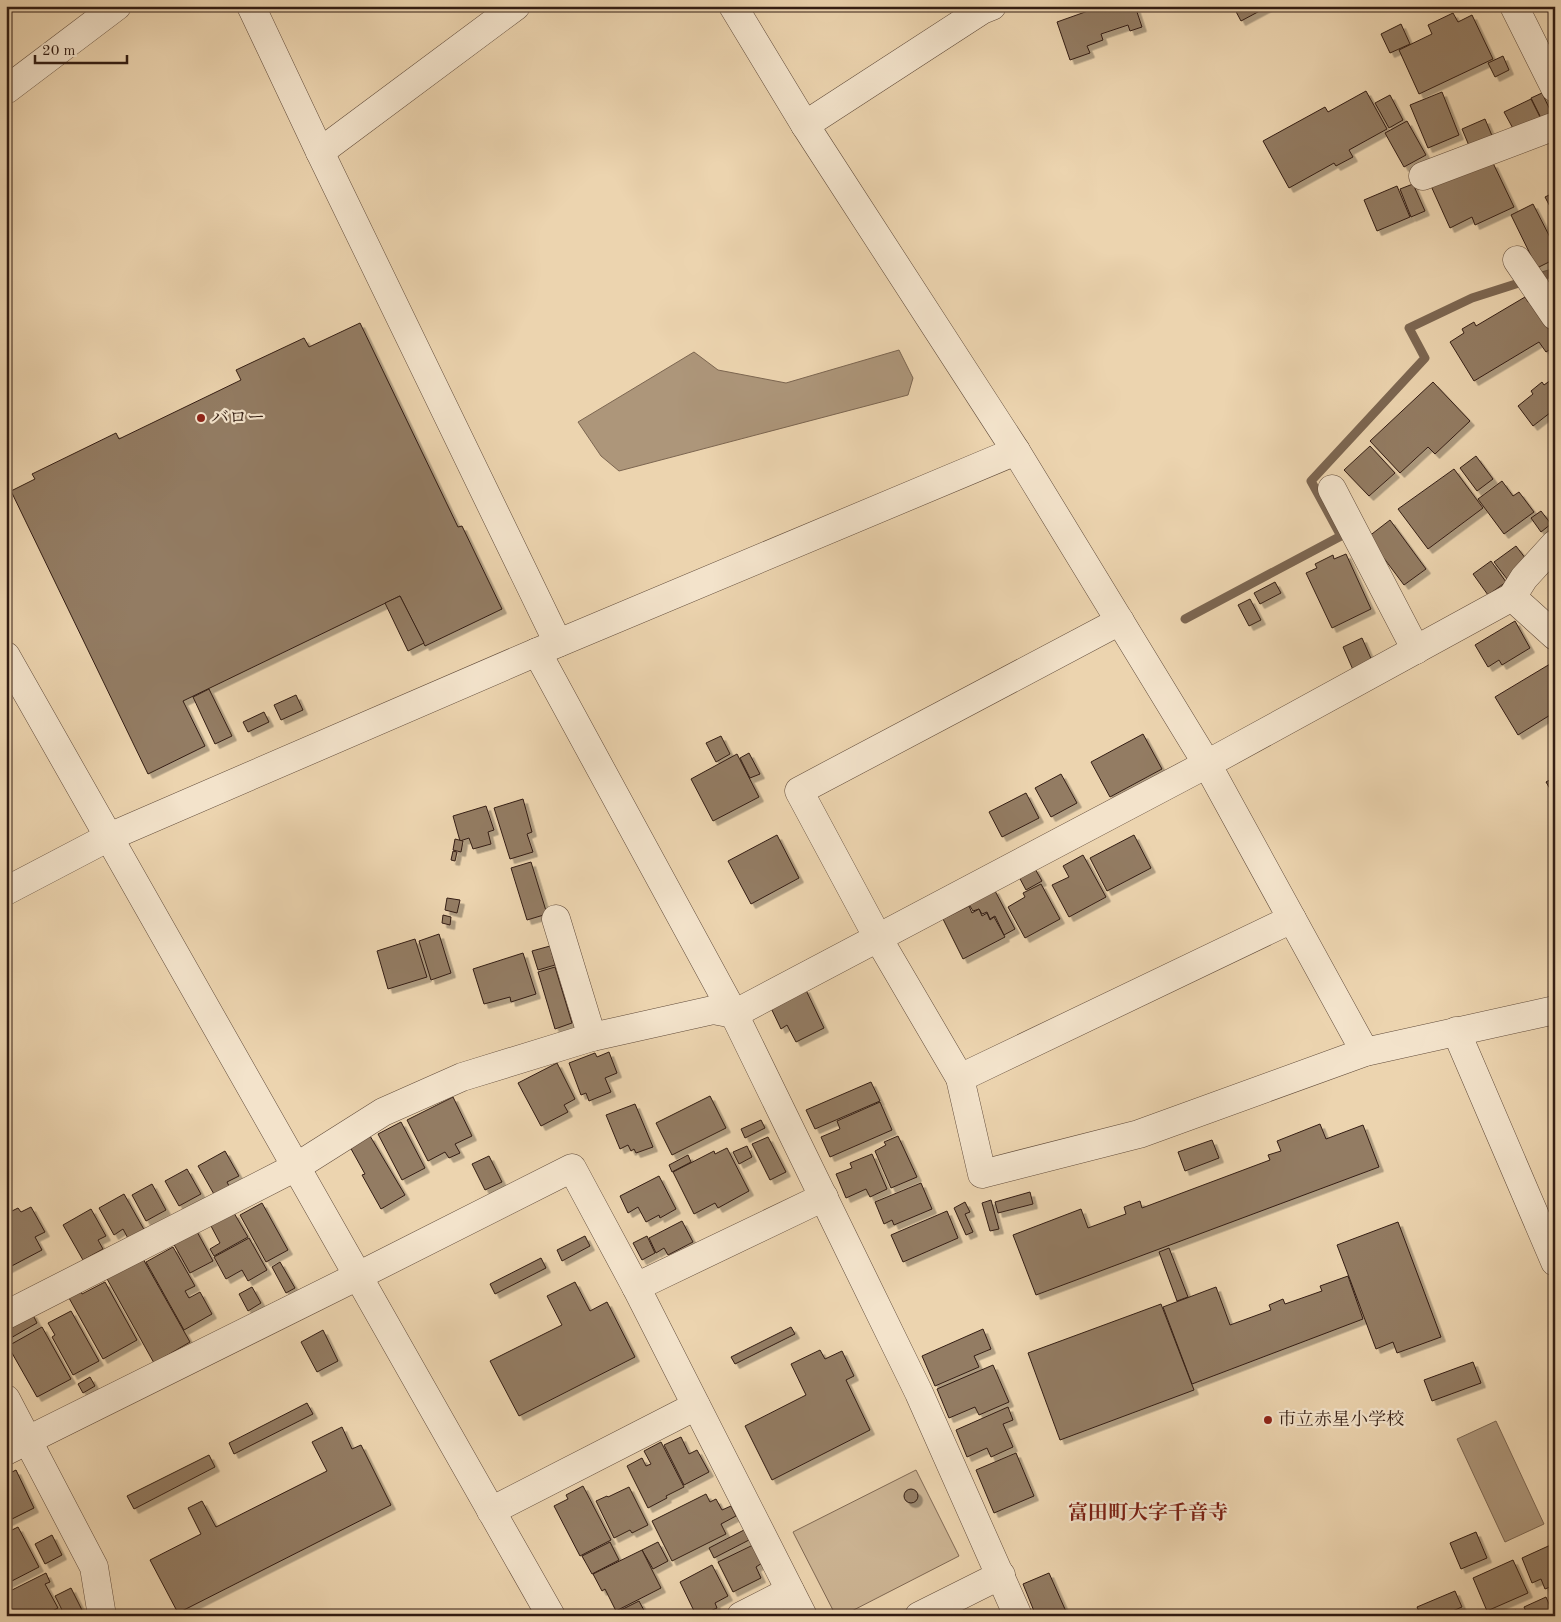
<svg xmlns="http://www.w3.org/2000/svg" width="1561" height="1622" font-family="'Old Standard TT','Noto Serif JP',serif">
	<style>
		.green { fill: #cdb594; stroke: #806954 }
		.water { fill: #ad967a; stroke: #7c6651 }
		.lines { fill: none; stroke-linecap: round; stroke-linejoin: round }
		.stream { stroke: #7c6651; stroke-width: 9 }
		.building { fill: #937c64; stroke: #331d13; filter: url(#shadow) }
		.minor-casing { stroke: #614b3a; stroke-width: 29 }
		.minor { stroke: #f3e3cb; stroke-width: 28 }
		.poi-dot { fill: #8f2418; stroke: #f3e3cb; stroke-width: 2 }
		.labels { text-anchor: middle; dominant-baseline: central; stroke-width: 4.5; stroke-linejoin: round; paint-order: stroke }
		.poi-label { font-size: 18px; fill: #331d13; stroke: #f3e3cb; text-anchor: start }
		.quarter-label { font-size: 20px; font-weight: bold; fill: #7a1f14; stroke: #f3e3cb }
	</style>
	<defs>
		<filter id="shadow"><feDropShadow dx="4.5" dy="4.5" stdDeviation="0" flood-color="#0004"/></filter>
	</defs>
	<rect width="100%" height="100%" fill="#ecd4af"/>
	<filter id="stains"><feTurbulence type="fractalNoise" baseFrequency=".004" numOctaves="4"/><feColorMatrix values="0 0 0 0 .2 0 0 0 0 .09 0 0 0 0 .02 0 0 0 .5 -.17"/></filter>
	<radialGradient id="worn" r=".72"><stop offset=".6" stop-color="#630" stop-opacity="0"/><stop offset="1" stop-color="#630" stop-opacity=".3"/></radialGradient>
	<path class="green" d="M916,1470l43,86 -117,60h-6l-43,-84z"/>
	<g class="water">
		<path d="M899,350l14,28 -5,17 -289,76 -18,-15 -23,-34 116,-70 24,18 68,13z"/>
		<path d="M1496,1421l48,103 -39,18 -48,-103z"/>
	</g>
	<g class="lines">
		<g class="stream">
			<path d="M1539,277l16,-5"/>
			<path d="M1185,619l156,-83 -30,-55 114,-123 -16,-30 63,-30 50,-16"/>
		</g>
	</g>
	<g class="building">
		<path d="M1102,6h33l7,21 -12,4 -2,-6 -27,9 2,6 -16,6 3,7 -20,7 -13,-38z"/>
		<path d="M1233,6h36l-28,15z"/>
		<path d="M1453,13l5,9 14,-7 21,44 -74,35 -20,-44 33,-16 -4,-9z"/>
		<path d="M1401,24l9,20 -20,9 -9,-19z"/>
		<path d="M1503,56l6,14 -14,7 -7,-14z"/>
		<path d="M1366,91l21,38 -38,21 4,7 -17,9 -2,-3 -45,25 -26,-47 62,-34 3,5z"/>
		<path d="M1442,92l17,43 -31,13 -18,-43z"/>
		<path d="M1542,93l10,21 -10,6 -11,-22z"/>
		<path d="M1390,95l13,25 -14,8 -14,-25z"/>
		<path d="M1531,99l11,22 -26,13 -12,-22z"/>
		<path d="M1485,119l8,19 -23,10 -8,-19z"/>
		<path d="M1407,121l19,34 -22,12 -19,-34z"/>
		<path d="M1493,163l21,44 -39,18 -3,-8 -22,11 -19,-42z"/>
		<path d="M1413,184l12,27 -14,6 -11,-28z"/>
		<path d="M1397,186l13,31 -33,14 -13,-31z"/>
		<path d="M1555,192v24l-10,-19z"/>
		<path d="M1533,204l22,43v12l-18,9 -26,-53z"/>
		<path d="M1525,297l3,5 7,-4 20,33v15l-9,6 -7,-10 -65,39 -24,-39 14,-9 -2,-4 12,-7 2,4z"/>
		<path d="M360,323l98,204 4,-1 40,83 -77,37 -25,-50 -217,105 22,45 -57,28 -137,-283 24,-12 -3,-5 84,-41 3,6 122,-59 -5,-10 68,-32 5,9z"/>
		<path d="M1555,377v32l-22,17 -15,-20 15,-12 -2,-3 11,-9 2,3z"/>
		<path d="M1433,382l37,39 -35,33 -7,-7 -28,26 -30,-32z"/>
		<path d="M1370,446l25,27 -26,23 -25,-26z"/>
		<path d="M1476,456l17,23 -16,12 -17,-23z"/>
		<path d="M1454,469l29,39 -55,41 -30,-40z"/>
		<path d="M1502,481l11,15 6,-4 15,20 -30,22 -26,-35z"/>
		<path d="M1541,511l10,13 -10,8 -10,-14z"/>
		<path d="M1390,520l36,49 -22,16 -36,-48z"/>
		<path d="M1516,546l13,17 -22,16 -13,-17z"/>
		<path d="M1346,554l25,55 -39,19 -26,-55 11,-5 -2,-4 18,-9 1,4z"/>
		<path d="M1491,561l15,21 -18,13 -15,-21z"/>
		<path d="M1275,582l6,11 -21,11 -6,-11z"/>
		<path d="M400,596l24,47 -16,8 -23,-48z"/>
		<path d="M1250,599l11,21 -12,6 -11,-21z"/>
		<path d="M1515,621l15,27 -28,17 -3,-5 -11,7 -13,-22z"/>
		<path d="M1362,638l11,25 -19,9 -11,-25z"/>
		<path d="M1555,661v51l-37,23 -23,-38z"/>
		<path d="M209,689l23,47 -17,8 -22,-47z"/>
		<path d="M296,695l7,15 -22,10 -7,-15z"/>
		<path d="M264,712l5,10 -21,10 -5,-10z"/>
		<path d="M1143,734l19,35 -52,28 -19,-35z"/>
		<path d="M721,736l9,18 -14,8 -10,-19z"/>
		<path d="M749,753l11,21 -10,4 -10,-20z"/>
		<path d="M737,754l22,43 -46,24 -22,-42z"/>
		<path d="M1061,774l16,29 -26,14 -16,-29z"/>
		<path d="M1555,777v20l-9,-15z"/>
		<path d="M1026,793l13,25 -37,19 -13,-25z"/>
		<path d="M523,799l9,33 -5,2 6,18 -23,7 -16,-51z"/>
		<path d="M486,806l8,24 -6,2 3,12 -18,5 -4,-11 -9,3 -7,-25z"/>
		<path d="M777,835l22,43 -48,26 -23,-43z"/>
		<path d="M1134,835l17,33 -44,23 -17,-33z"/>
		<path d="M455,839l8,2 -2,11 -8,-2z"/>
		<path d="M453,851l4,1 -2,9 -4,-1z"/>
		<path d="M1083,855l23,42 -37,20 -17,-32 17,-8 -6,-11z"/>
		<path d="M531,862l16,52 -20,6 -16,-52z"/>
		<path d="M1034,867l8,14 -16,9 -8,-15z"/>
		<path d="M1041,884l19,35 -35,19 -17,-31 17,-10 -2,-4z"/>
		<path d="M994,889l21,40 -11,6 -9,-19 -5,3 -3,-7 -5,2 -3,-5 -6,2 -5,-8z"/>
		<path d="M447,898l13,2 -3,13 -12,-3z"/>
		<path d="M969,906l3,7 7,-4 3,7 5,-3 3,7 4,-3 11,20 -42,22 -20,-40z"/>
		<path d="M443,915l8,2 -1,8 -8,-2z"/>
		<path d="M439,934l12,39 -20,7 -12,-39z"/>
		<path d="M415,939l12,38 -39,12 -11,-38z"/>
		<path d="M550,946l5,19 -17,5 -6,-19z"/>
		<path d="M523,953l13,41 -25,8 -1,-5 -26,7 -11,-35z"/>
		<path d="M555,967l17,56 -17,6 -17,-57z"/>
		<path d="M805,988l19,40 -28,14 -9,-17 -6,4 -11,-23z"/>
		<path d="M609,1052l8,21 -12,5 6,14 -22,9 -3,-8 -5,2 -12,-32 26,-10 2,4z"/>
		<path d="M557,1063l18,36 -11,6 4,7 -27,14 -23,-43z"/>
		<path d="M871,1082l9,19 -65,28 -9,-19z"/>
		<path d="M710,1096l16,32 -54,27 -16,-32z"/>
		<path d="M453,1097l19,39 -17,8 5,9 -11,5 -4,-6 -17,9 -21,-41z"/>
		<path d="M880,1102l12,28 -62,27 -9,-20 19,-8 -3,-8z"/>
		<path d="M635,1104l18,43 -17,6 -2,-4 -3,2 -3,-6 -8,4 -14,-34z"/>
		<path d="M761,1120l4,8 -20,10 -4,-9z"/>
		<path d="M401,1122l24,46 -23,12 -24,-46z"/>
		<path d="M1320,1124l6,15 37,-14 16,42 -343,128 -23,-60 68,-26 7,19 38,-14 -2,-7 16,-6 2,7 128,-48 -2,-5 13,-4 -4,-10z"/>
		<path d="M370,1136l35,59 -24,14 -19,-34 3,-1 -15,-27z"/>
		<path d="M898,1136l19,41 -26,11 -16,-37 11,-6 -2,-3z"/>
		<path d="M768,1137l18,35 -16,8 -18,-36z"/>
		<path d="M1212,1140l7,18 -34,13 -7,-19z"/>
		<path d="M747,1146l5,11 -13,7 -6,-12z"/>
		<path d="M727,1148l22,43 -31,17 -3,-5 -21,11 -21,-42 41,-21 1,3z"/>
		<path d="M225,1151l14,25 -12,6 3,6 -15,8 -17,-30z"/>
		<path d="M872,1154l15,35 -17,8 -4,-8 -20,9 -10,-24 16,-6 -2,-5z"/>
		<path d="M688,1155l3,7 -19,10 -3,-7z"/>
		<path d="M489,1156l13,26 -17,8 -13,-26z"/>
		<path d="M187,1169l14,25 -22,12 -14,-25z"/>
		<path d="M659,1176l17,33 -16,9 -1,-3 -13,7 -8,-15 -10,6 -8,-17z"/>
		<path d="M921,1183l11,26 -38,16 -2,-5 -8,4 -9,-22z"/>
		<path d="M152,1184l14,26 -20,11 -14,-26z"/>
		<path d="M1030,1192l3,12 -35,9 -3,-11z"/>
		<path d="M124,1194l22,39 -16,9 -7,-13 -9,6 -15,-27z"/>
		<path d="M991,1200l8,29 -9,2 -8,-28z"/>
		<path d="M965,1202l5,10 -5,2 8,18 -7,3 -12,-27z"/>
		<path d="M262,1203l26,47 -22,12 -26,-47z"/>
		<path d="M31,1207l14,25 -10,5 7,13 -36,19v-55l12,-6 3,4z"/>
		<path d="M91,1209l15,27 -8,4 5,9 -20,11 -20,-35z"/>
		<path d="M947,1211l11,27 -55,24 -12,-27z"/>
		<path d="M234,1213l14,24 -34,19 -4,-7 10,-6 -9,-17z"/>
		<path d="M682,1221l11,21 -25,13 -4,-7 -8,5 -7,-15z"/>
		<path d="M1398,1222l43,115 -44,16 -4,-11 -17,7 -39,-104z"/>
		<path d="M195,1228l18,33 -23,12 -18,-32z"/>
		<path d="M585,1236l5,10 -28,15 -5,-11z"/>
		<path d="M647,1236l8,17 -13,7 -9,-17z"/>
		<path d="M249,1238l18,32 -19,11 -6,-11 -16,9 -12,-22z"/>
		<path d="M173,1247l22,39 -10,5 4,7 11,-6 12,22 -28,16 -38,-68z"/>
		<path d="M1169,1248l19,49 -11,4 -18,-49z"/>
		<path d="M142,1257l48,85 -36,21 -48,-86z"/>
		<path d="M541,1258l5,10 -51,26 -5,-10z"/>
		<path d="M280,1262l15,26 -9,5 -14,-26z"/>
		<path d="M1348,1276l15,43 -171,65 -29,-77 53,-20 14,38 41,-15 -2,-5 14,-6 2,5 37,-13 -2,-5z"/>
		<path d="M105,1282l32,58 -34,19 -34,-61 12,-6 1,2z"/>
		<path d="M575,1282l15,29 17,-9 28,55 -116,59 -29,-55 72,-36 -15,-29z"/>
		<path d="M252,1287l9,16 -13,8 -9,-17z"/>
		<path d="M1161,1304l33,86 -134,50 -32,-87z"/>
		<path d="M71,1311l28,50 -26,14 -21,-38 3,-2 -7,-12z"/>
		<path d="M32,1313l5,10 -28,16 -3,-4v-8z"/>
		<path d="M42,1327l29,52 -34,18 -29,-51z"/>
		<path d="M791,1327l4,7 -60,30 -4,-7z"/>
		<path d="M983,1329l8,20 -17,7 5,11 -44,19 -13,-30z"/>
		<path d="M323,1330l15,31 -21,11 -16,-30z"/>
		<path d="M820,1350l5,9 17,-8 12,25 -8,4 24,50 -98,50 -27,-54 61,-31 -15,-31z"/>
		<path d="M1473,1362l8,21 -49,18 -8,-21z"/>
		<path d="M993,1365l16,37 -30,13 -4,-8 -26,11 -12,-29z"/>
		<path d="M90,1377l5,9 -12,7 -5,-9z"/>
		<path d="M307,1403l6,11 -79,40 -5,-11z"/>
		<path d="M1008,1407l5,13 -10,4 10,23 -22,10 -4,-9 -20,9 -11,-27z"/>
		<path d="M342,1427l10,22 9,-4 30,60 -213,108 -28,-53 51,-26 -13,-26 14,-7 14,26 111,-56 -15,-29z"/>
		<path d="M681,1437l8,17 8,-4 12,22 -25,13 -20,-40z"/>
		<path d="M661,1442l23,45 -18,9 1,2 -19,10 -21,-42 15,-8 4,8 5,-2 -7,-13z"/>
		<path d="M1016,1453l18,43 -40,17 -18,-43z"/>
		<path d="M209,1455l6,12 -81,42 -7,-13z"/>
		<path d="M16,1470l18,38 -28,14v-47z"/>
		<path d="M583,1486l28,54 -31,16 -26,-50 14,-7 -2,-4z"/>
		<path d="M629,1487l19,38 -16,8 -2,-3 -16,8 -18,-37 11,-5 1,1z"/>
		<circle cx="911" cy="1496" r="7"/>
		<path d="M706,1494l4,8 6,-3 6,11 9,-4 5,10 -15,8 5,10 -54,27 -20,-40z"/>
		<path d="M18,1527l21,40 -33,17v-51z"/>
		<path d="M744,1530l5,10 -35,18 -5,-10z"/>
		<path d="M1476,1532l11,26 -26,11 -11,-26z"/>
		<path d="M52,1535l10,20 -17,9 -10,-20z"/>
		<path d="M610,1542l9,18 -27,14 -10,-18z"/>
		<path d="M658,1542l10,19 -15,8 -11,-19z"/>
		<path d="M1555,1543v42l-10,4 -4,-10 -9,4 -10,-25z"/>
		<path d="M753,1545l9,18 -6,4 5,11 -28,14 -15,-30z"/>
		<path d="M642,1550l19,38 -45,23 -11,-22 -3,2 -9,-17z"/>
		<path d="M1513,1560l15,33 -41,18 -14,-33z"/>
		<path d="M712,1565l16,31 -13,7 2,5 -15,7 -2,-4 -5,2 -15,-31z"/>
		<path d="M46,1573l4,9 -5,2 13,24 -15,8h-37v-23z"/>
		<path d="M1049,1573l19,43h-32l-13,-32z"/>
		<path d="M71,1588l11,22 -12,6h-5l-10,-20z"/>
		<path d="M1455,1591l7,16 -21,9h-20l-4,-9z"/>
		<path d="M1546,1597l8,19h-26l-4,-9z"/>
		<path d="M639,1601l8,15h-28l-2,-4z"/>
		<path d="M1516,1610l3,6h-15z"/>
	</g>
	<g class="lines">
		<defs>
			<g id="minor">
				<path d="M251,6l69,146 238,491"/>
				<path d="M733,6l72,119 211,326 191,313 158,288"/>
				<path d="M1514,6l41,82"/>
				<path d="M6,90l111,-84"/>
				<path d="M805,125l177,-115 10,-4"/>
				<path d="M320,152l196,-146"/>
				<path d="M1423,176l132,-50"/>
				<path d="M1517,260l38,56"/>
				<path d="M1332,489l84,161"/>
				<path d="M1512,597l43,39"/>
				<path d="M1120,621l-321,170 79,147 82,140 22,96 157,-40 226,-82 190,-42"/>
				<path d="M537,652l197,362 185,379 99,223"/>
				<path d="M6,656l545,960"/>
				<path d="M6,891l103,-54 428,-185 479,-201"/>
				<path d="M556,919l36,118"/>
				<path d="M1456,1031l99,231"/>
				<path d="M960,1078l332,-159"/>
				<path d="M636,1287l188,-90"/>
				<path d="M6,1315l290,-148 87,-55 79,-35 130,-40 121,-27 21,4 473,-250 305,-167 12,-19 31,-34"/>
				<path d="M6,1399l88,168 8,49"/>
				<path d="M6,1451l352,-175 214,-108 64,119 167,329"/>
				<path d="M491,1511l205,-105"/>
				<path d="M741,1616l49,-25"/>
				<path d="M919,1616l82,-41"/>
			</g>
		</defs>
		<use href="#minor" class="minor-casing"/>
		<use href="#minor" class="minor"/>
	</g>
	<g class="poi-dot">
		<circle cx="201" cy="418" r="5"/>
		<circle cx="1268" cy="1420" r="5"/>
	</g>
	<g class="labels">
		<g class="poi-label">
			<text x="211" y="418">バロー</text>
			<text x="1278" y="1420">市立赤星小学校</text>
		</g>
		<g class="quarter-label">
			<text x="1148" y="1514">富田町大字千音寺</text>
		</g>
	</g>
	<rect width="1561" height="1622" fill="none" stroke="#ecd4af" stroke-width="25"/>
	<rect x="8" y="8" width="1546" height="1607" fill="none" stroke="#331d13" stroke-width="2.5"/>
	<rect x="12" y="12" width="1536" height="1597" fill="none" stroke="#331d13"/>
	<path d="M35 55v8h92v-8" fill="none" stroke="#331d13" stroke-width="2.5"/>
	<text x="42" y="55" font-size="15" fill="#331d13" stroke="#f3e3cb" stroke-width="4" paint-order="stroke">20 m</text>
	<rect width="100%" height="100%" filter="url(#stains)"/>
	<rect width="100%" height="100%" fill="url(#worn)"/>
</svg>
